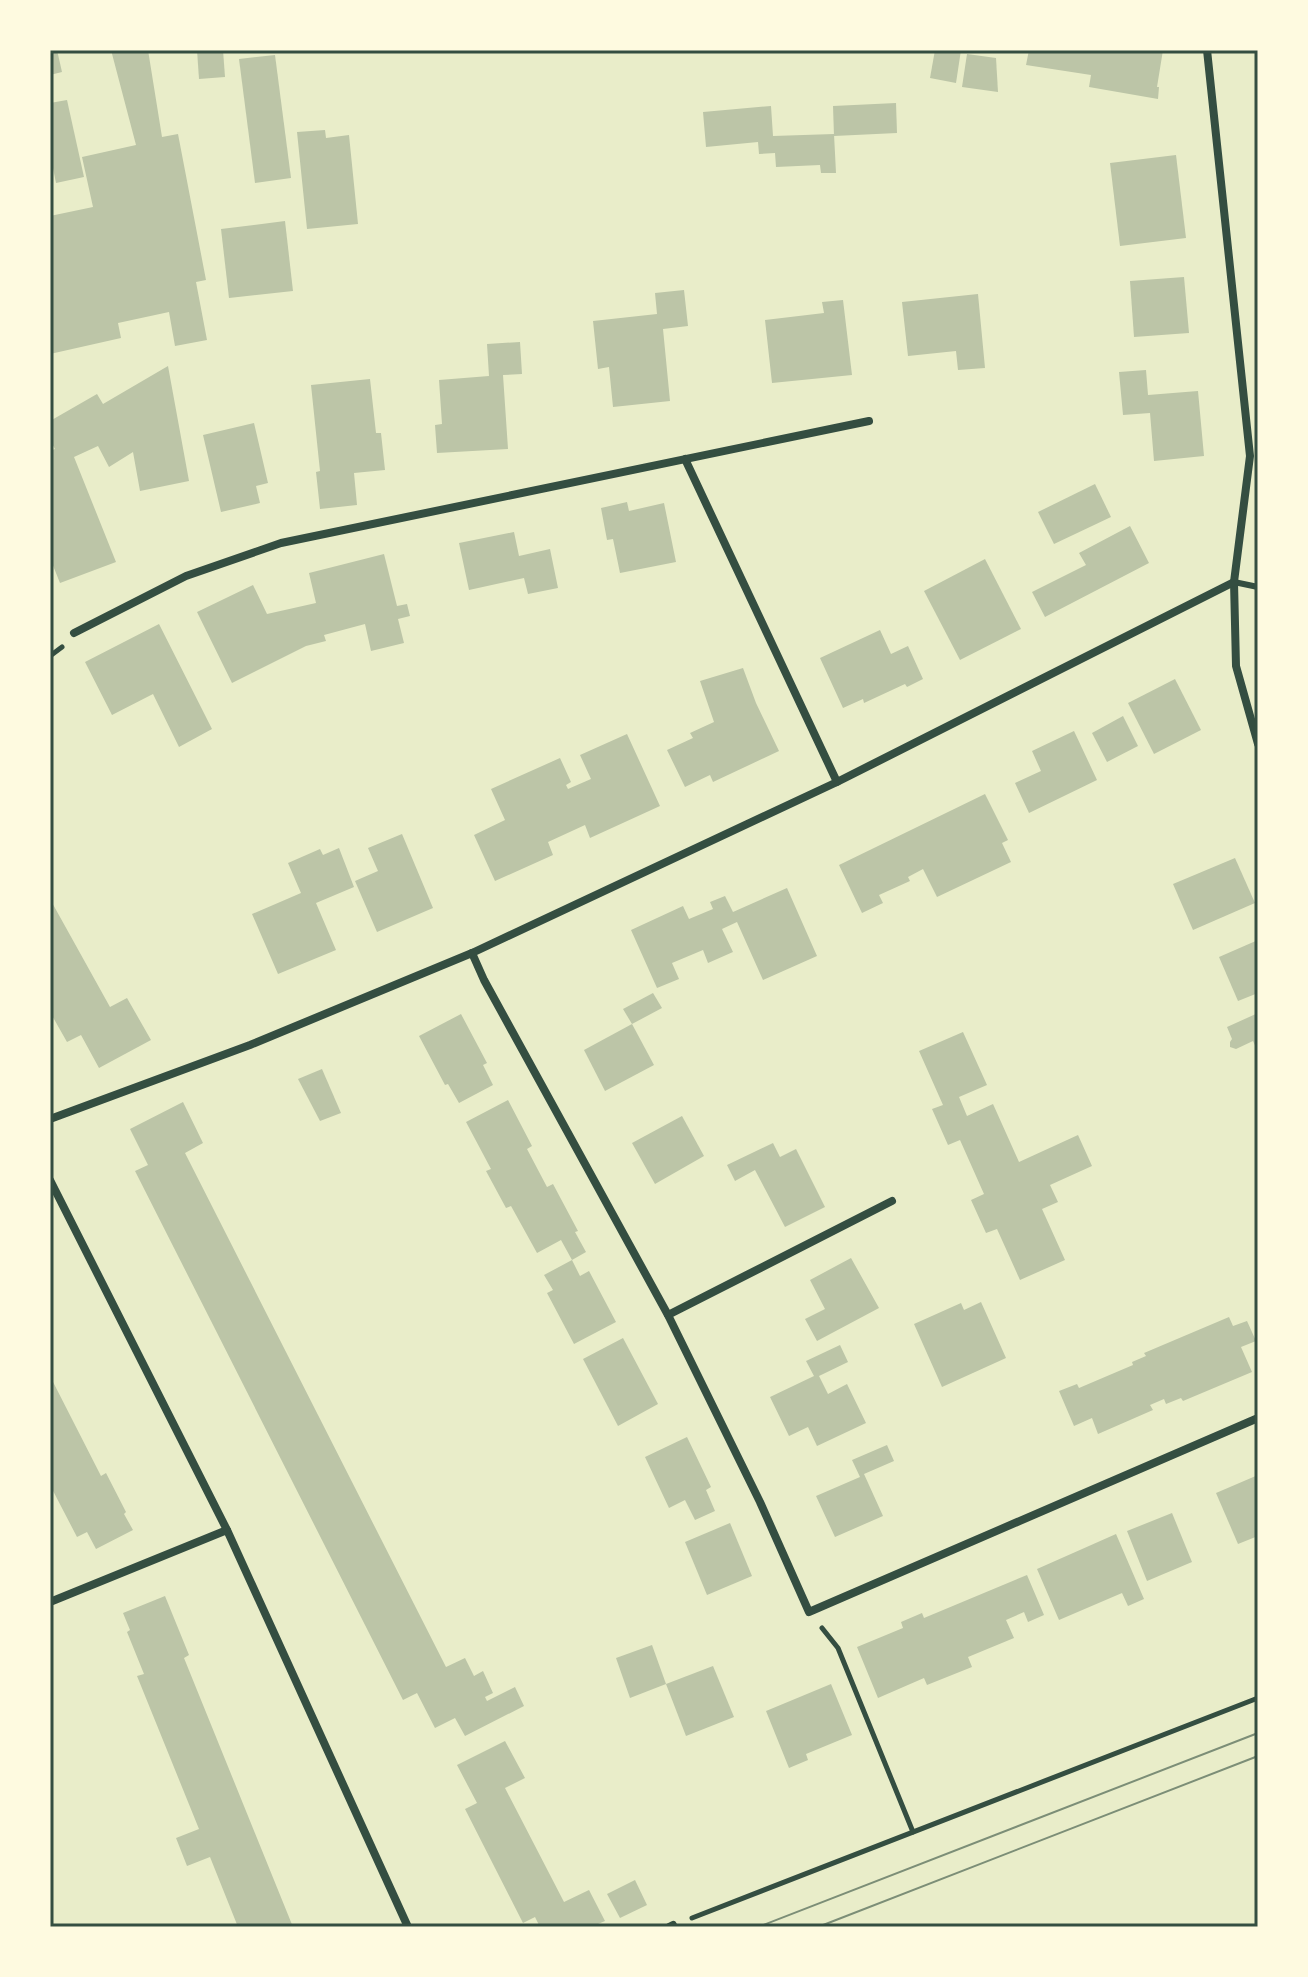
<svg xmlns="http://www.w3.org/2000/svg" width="1308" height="1977" font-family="'DejaVu Sans',sans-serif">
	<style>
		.building { fill: #bcc5a7 }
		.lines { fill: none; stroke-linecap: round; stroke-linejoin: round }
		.path { stroke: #344e41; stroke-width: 5 }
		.service { stroke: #344e41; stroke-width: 6 }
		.minor { stroke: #344e41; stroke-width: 8 }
		.tram { stroke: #7c8e77; stroke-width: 2 }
		.neatline { fill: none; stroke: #344e41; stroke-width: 3 }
	</style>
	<rect width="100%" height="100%" fill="#e9edc9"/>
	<g class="building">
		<path d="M50,50h7l5,22 -12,3z"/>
		<path d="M111,50h37l14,87 16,-3 28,146 -10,2 11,58 -32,6 -6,-34 -51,11 3,15 -71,16v-75l3,-1 -3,-15v-47l43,-9 -11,-50 54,-12z"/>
		<path d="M197,50h26l2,27 -26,2z"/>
		<path d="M935,50h26l-5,33 -26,-5z"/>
		<path d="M1029,50h134l-6,37h2l-1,12 -69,-12 2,-12 -65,-10z"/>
		<path d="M967,54l29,4 2,34 -36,-5z"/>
		<path d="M275,55l16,123 -36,5 -16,-124z"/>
		<path d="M67,100l17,77 -28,6 -6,-30v-50z"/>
		<path d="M896,103l1,30 -63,3 -1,-30z"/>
		<path d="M771,106l2,30 61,-2 2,39h-15l-1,-8 -44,2 -1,-14 -16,1 -1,-12 -52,5 -3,-35z"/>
		<path d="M325,130l1,8 23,-3 9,89 -51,5 -10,-97z"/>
		<path d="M1176,155l10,83 -66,8 -10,-83z"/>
		<path d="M285,221l8,70 -64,7 -8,-69z"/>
		<path d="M1184,277l5,56 -55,4 -4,-56z"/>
		<path d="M684,290l4,36 -25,3 7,72 -57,6 -4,-40 -11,2 -5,-48 64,-7 -2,-21z"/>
		<path d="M978,294l7,74 -27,2 -2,-19 -48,5 -6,-54z"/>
		<path d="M843,300l9,75 -80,8 -7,-63 59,-7 -2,-11z"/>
		<path d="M520,342l2,32 -19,1 5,74 -71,4 -2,-28 7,-1 -3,-44 50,-4 -2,-32z"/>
		<path d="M168,366l21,115 -49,10 -7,-39 -24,15 -11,-21 -24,11 42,105 -56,21 -10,-25v-107l5,-2 -5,-9v-19l47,-27 6,10z"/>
		<path d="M1146,370l2,25 50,-4 6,65 -50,5 -4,-48 -27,2 -4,-43z"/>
		<path d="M370,379l6,54h5l4,37 -31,3 3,32 -37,4 -4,-37 4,-1 -9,-86z"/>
		<path d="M254,423l14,60 -12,3 4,17 -39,9 -18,-77z"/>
		<path d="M1095,484l16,33 -57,27 -16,-32z"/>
		<path d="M627,502l2,9 35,-8 12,59 -56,11 -7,-34 -6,1 -6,-32z"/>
		<path d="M1130,526l19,37 -104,54 -13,-25 54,-27 -7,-12z"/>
		<path d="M514,532l5,24 31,-7 8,39 -30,6 -4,-16 -55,12 -10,-47z"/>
		<path d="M384,554l13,52 10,-2 3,12 -12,3 6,24 -33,8 -6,-27 -41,11 2,6 -20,5 -74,37 -35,-71 56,-27 14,29 49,-11 -7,-30z"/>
		<path d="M985,559l36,70 -61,31 -36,-69z"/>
		<path d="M159,624l53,105 -33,18 -26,-53 -41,21 -27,-53z"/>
		<path d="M880,630l11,24 17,-8 15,33 -16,8 -2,-3 -41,19 -1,-4 -20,9 -23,-50z"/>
		<path d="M743,668l13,35 23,48 -66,31 -3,-7 -25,12 -18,-37 26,-12 -3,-5 24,-11 -14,-41z"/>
		<path d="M1175,679l26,51 -47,24 -26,-51z"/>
		<path d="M1123,716l15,30 -31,16 -15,-29z"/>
		<path d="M1074,731l23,49 -68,33 -14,-30 26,-12 -9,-20z"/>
		<path d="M627,734l33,72 -70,32 -5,-13 -37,17 5,13 -58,26 -21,-46 31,-15 -14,-31 69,-31 11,24 -5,3 2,4 23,-10 -11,-24z"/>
		<path d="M985,794l23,46 -6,3 9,19 -74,35 -14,-28 -15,8 2,4 -31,14 4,8 -21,10 -23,-48z"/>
		<path d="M402,834l31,74 -56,24 -22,-51 23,-10 -10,-23z"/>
		<path d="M339,848l15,39 -38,16 20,47 -58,24 -26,-60 49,-21 -13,-30 32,-14 3,6z"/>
		<path d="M1235,858l20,45 -62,27 -20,-46z"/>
		<path d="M787,888l30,68 -54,24 -26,-58 -15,7 11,23 -25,11 -5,-13 -31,13 7,16 -22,9 -26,-58 52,-24 6,13 24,-10 -3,-7 15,-6 8,16z"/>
		<path d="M50,899l60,108 17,-9 24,42 -52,28 -18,-33 -14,7 -17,-30z"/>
		<path d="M1258,940v53l-20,8 -19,-44z"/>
		<path d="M653,993l9,15 -30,16 -9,-15z"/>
		<path d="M1258,1013v39l-5,-11 -17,8 -6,-2v-5l2,-3 -5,-12z"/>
		<path d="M461,1014l26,49 -4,2 10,20 -34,18 -11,-19 -3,1 -26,-49z"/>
		<path d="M632,1024l22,41 -49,26 -21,-41z"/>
		<path d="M963,1032l24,53 -28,12 8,19 26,-12 26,58 59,-27 14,31 -42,19 8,17 -16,7 23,51 -45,20 -23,-51 -11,4 -15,-33 13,-6 -24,-54 -12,5 -16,-36 11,-4 -24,-54z"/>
		<path d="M322,1069l19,44 -21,8 -22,-42z"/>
		<path d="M508,1100l24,46 -5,3 20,38 6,-3 25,47 -3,1 11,20 -14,8 -11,-20 -24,13 -26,-47 -5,2 -20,-37 5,-2 -25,-47z"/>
		<path d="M183,1102l20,41 -18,10 261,514 19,-9 9,18 9,-5 10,22 -8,4 2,4 28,-14 9,19 -59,30 -10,-18 -20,10 -18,-35 -14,7 -268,-529 13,-6 -18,-36z"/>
		<path d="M682,1116l22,40 -49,28 -23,-41z"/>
		<path d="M773,1143l7,14 16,-8 29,58 -40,20 -30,-57 -20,11 -8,-16z"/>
		<path d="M851,1258l28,50 -62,33 -12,-22 20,-10 -15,-29z"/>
		<path d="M572,1260l8,16 9,-5 27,51 -42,22 -27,-51 6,-3 -9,-15z"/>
		<path d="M981,1302l25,56 -64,29 -28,-63 47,-21 3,7z"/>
		<path d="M1229,1317l4,9 14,-5 9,20 -15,6 11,25 -69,29 -2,-3 -15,6 -2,-5 -14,6 3,5 -55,24 -6,-16 -18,8 -15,-35 18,-7 2,4 54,-23 -1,-3 14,-6 -2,-3z"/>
		<path d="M623,1338l35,66 -40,22 -35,-67z"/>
		<path d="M840,1345l8,17 -29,14 9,18 19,-10 19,39 -49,23 -9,-19 -19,9 -19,-39 44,-21 -8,-15z"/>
		<path d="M50,1376l51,100 5,-3 20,39 -2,2 9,16 -37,19 -9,-17 -10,5 -27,-52z"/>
		<path d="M687,1437l24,50 -5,3 9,21 -20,9 -10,-20 -16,8 -24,-51z"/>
		<path d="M887,1445l7,16 -30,13 19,42 -48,21 -19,-41 44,-19 -8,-17z"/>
		<path d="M1258,1475v61l-20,8 -22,-51z"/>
		<path d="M1172,1513l20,49 -45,19 -20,-50z"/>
		<path d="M730,1523l22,53 -45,19 -22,-53z"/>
		<path d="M1116,1534l28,65 -16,7 -6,-13 -63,27 -22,-51z"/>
		<path d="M1027,1575l17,40 -16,7 -4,-10 -18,8 8,18 -46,19 4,10 -45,18 -3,-7 -46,20 -21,-51 46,-19 -2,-6 21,-9 2,5z"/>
		<path d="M165,1596l24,59 -5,3 109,269h-55l-28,-70 -23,9 -11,-28 23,-9 -62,-153 7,-2 -17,-42 3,-2 -7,-17z"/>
		<path d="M652,1645l14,39 -36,14 -14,-40z"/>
		<path d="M713,1666l21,51 -48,19 -20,-52z"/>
		<path d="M831,1684l21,51 -46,19 2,6 -19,8 -23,-57z"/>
		<path d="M505,1741l20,37 -20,10 59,114 25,-12 16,31 -7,3 1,3h-59l-5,-10 -12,6 -58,-114 12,-6 -20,-38z"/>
		<path d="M635,1880l12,25 -27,13 -13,-24z"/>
	</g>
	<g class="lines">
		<g class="path">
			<path d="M50,656l12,-9"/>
			<path d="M822,1628l16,20 75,184"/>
			<path d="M692,1918l566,-220"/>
		</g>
		<path class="service" d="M1234,582l24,5"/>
		<g class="minor">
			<path d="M685,459l152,323"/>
			<path d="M1234,582l2,84 22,78"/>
			<path d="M74,633l112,-57 95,-33 588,-122"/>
			<path d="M472,953l12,27 184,335 92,187 49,110 449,-194"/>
			<path d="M50,1119l200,-74 222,-92 365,-171 397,-200 16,-126 -43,-406"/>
			<path d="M50,1180l177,350 181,397"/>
			<path d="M668,1315l224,-114"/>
			<path d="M50,1602l177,-72"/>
			<path d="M669,1927l4,-2"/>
		</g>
		<g class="tram">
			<path d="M758,1927l500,-194"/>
			<path d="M818,1927l440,-171"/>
		</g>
	</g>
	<rect width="1308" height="1977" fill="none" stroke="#fefae0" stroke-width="104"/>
	<rect x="52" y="52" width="1204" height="1873" class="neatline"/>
</svg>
